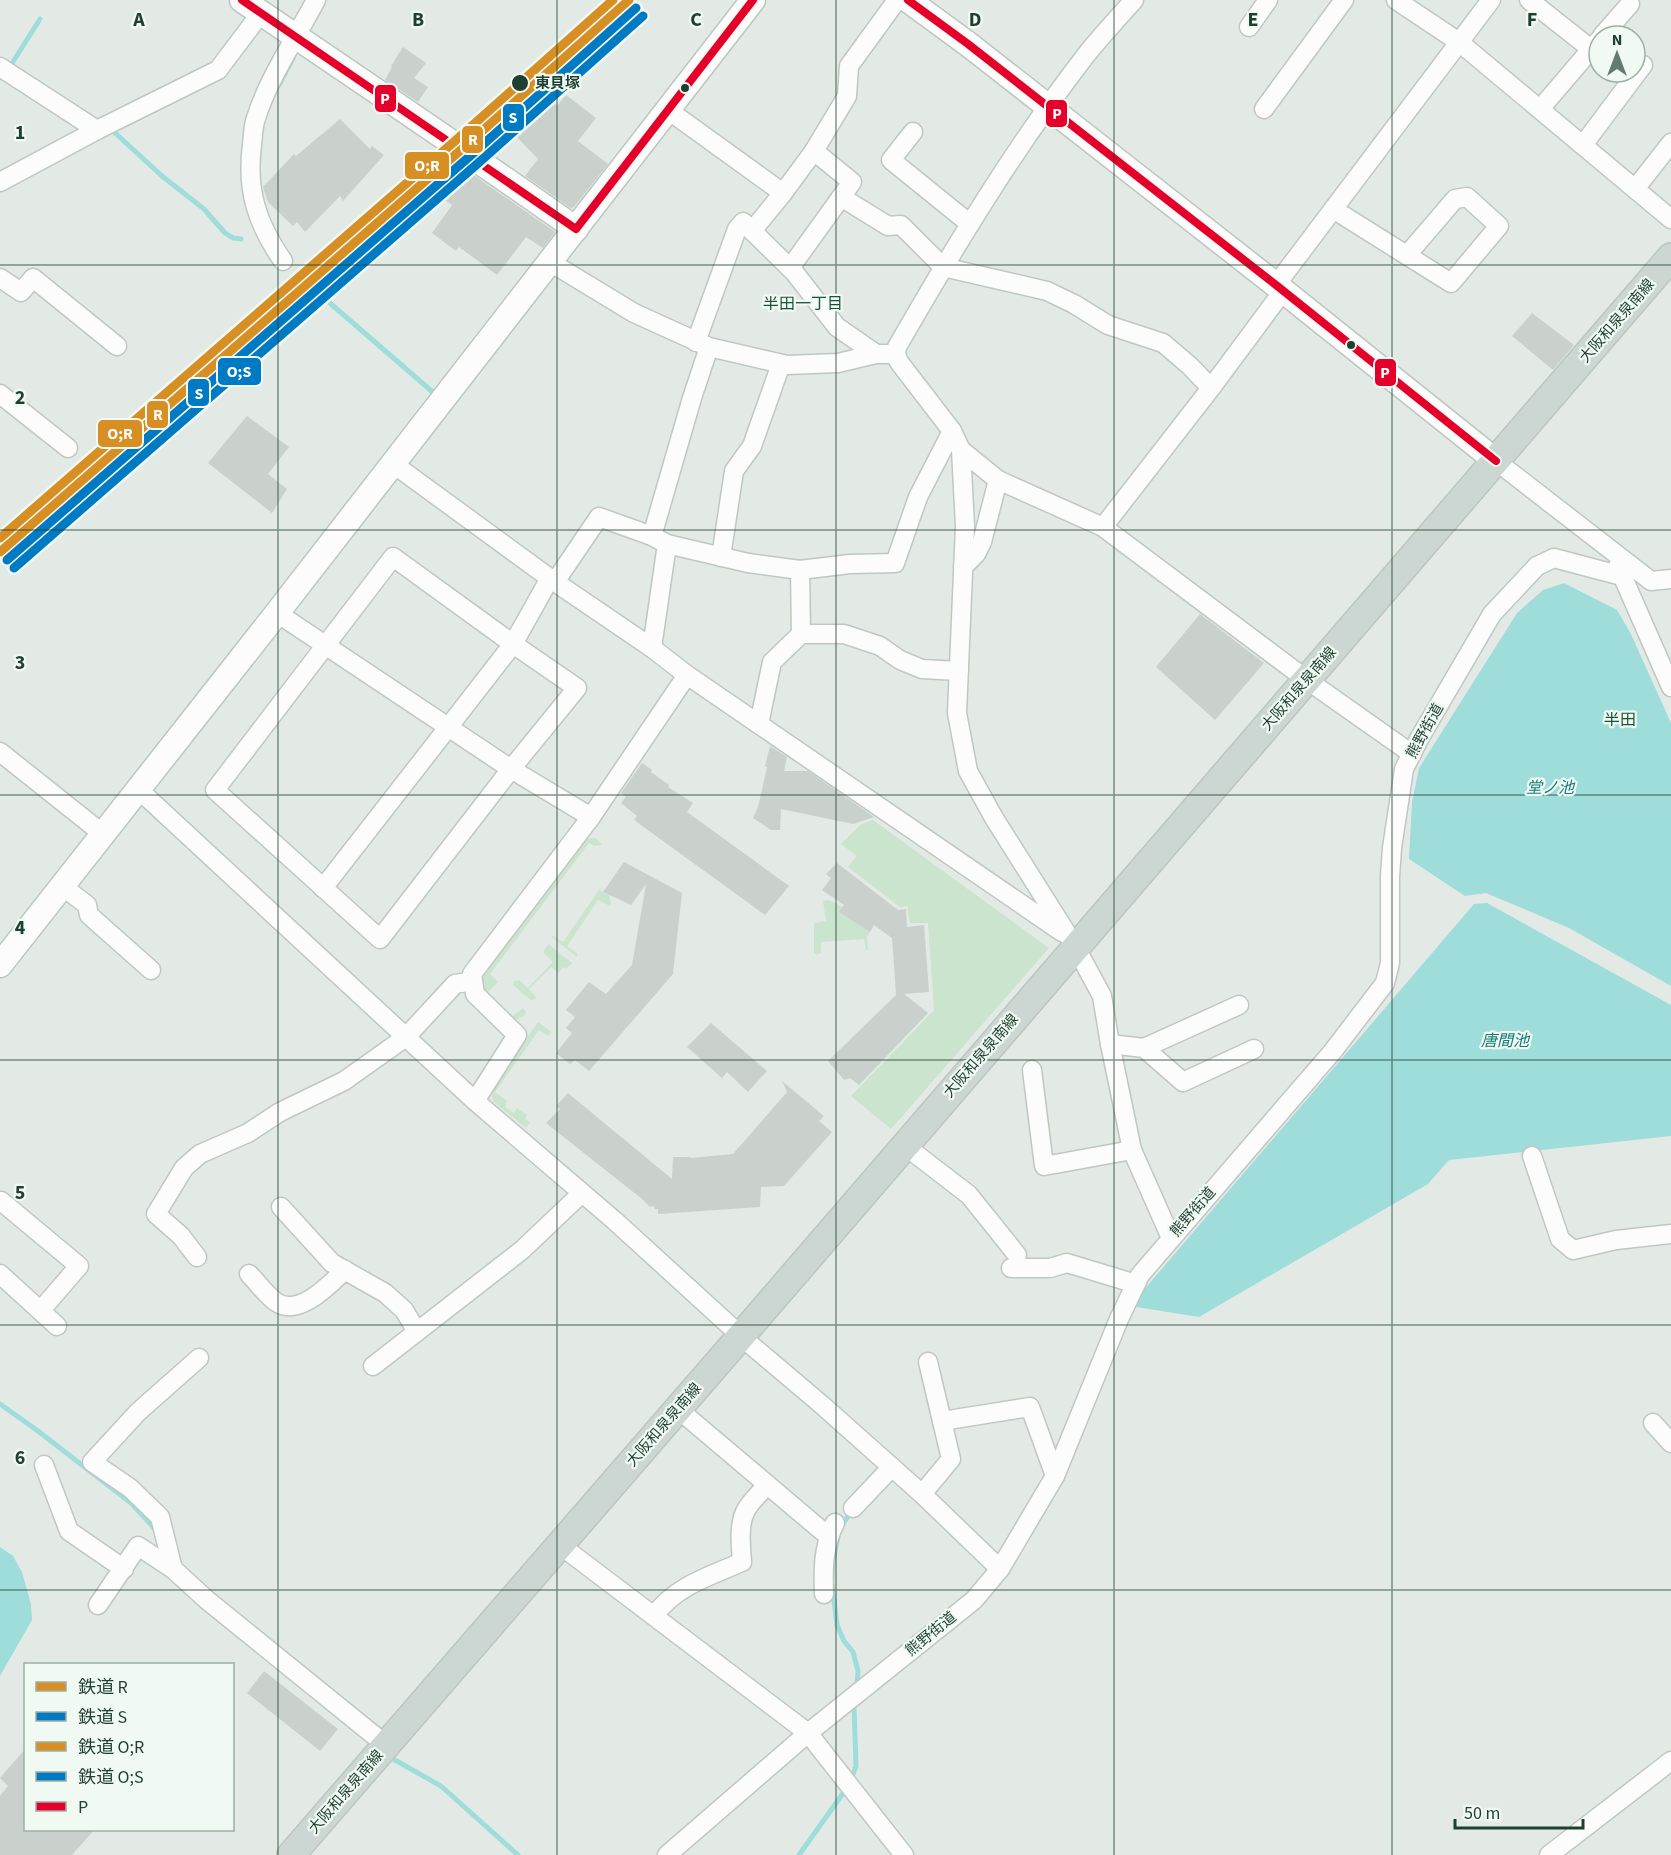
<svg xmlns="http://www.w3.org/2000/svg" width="1671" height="1855" font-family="'Source Sans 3','Noto Sans JP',sans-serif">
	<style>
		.green { fill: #cae4ce }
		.water { fill: #9fddda }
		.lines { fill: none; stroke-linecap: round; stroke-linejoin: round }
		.stream { stroke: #9fddda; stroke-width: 5 }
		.building { fill: #cad1cd }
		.street-casing { stroke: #c0c7c3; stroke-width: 21 }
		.secondary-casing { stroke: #bcc6c1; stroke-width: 27 }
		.primary-casing { stroke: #bbc6c1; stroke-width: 30 }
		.street { stroke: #fbfcfb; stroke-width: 18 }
		.secondary { stroke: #fbfcfb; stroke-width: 24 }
		.primary { stroke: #ccd6d2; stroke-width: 27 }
		.bus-1-casing { stroke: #f1f9f3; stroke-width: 12 }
		.bus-1 { stroke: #e4002b; stroke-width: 8 }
		.rail-1-casing { stroke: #f1f9f3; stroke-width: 14 }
		.rail-2-casing { stroke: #f1f9f3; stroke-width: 14 }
		.rail-3-casing { stroke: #f1f9f3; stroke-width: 14 }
		.rail-4-casing { stroke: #f1f9f3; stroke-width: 14 }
		.rail-1 { stroke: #d78e22; stroke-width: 9 }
		.rail-2 { stroke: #007ac2; stroke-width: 9 }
		.rail-3 { stroke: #d78e22; stroke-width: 9 }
		.rail-4 { stroke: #007ac2; stroke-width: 9 }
		.grid { fill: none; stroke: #1f3f30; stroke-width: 1.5; stroke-opacity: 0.55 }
		.stop-dot { fill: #1f3f30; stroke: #f1f9f3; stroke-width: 2 }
		.labels { text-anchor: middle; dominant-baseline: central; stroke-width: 4.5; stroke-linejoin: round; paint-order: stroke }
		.stop-label { font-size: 15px; font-weight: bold; fill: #1f3f30; stroke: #f1f9f3; text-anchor: start }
		.street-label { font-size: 15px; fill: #1f3f30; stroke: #f1f9f3 }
		.neighbourhood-label { font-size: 16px; fill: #18533a; stroke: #f1f9f3 }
		.water-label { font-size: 16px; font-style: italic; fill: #127b7a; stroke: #f1f9f3 }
		.grid-label { font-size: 20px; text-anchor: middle; font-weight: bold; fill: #1f3f30; stroke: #f1f9f3; stroke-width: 4.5; stroke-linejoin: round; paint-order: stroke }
		.line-badge { stroke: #f1f9f3; stroke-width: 2 }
		.badge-label { font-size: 16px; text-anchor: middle; font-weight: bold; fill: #fff }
	</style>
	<rect width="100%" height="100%" fill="#e3eae6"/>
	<g class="green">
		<path d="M873,820l176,128 -158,181 -40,-33 83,-86 -6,-87h-18l-3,-17 -7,1 -52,-40 9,-11 -16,-12 19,-19z"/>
		<path d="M586,838h9l8,7 -8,1 -6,-3 -99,131 8,8 -10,10 24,25 11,-9 3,4 -1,3 -8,4 -7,1c-14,-14 -35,-26 -28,-48z"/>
		<path d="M599,890l10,5 2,9 -3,1 -10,-5 -31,46 10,7v4l-25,-20 1,-1 10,6z"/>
		<path d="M829,900l14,7 -3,5 30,20 -3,5 1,13h-2l-2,-11 -43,3v11l-4,2 -3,-3v-29l12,-2 -3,-20z"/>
		<path d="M548,944l24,19 -6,6 -3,-2 -4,6 -8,-6 -22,22 7,8v2l-5,1 -18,-15 1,-4 5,-1 9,8 25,-26 -10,-10z"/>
		<path d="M538,1022l13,10 -3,4 -9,-6 -44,62 12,9 -2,6 9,6 3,-5 10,7 -2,4 5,3 -4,6 -33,-27 -2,-12z"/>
	</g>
	<g class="water">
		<path d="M1564,583l53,27 14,24 40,89v263l-102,-58 -83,-35 -21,3 -56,-37 3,-57 7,-34 98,-155 26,-23z"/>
		<path d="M1487,903l184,102v131l-222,24 -21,24 -229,133 -69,-11 344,-402z"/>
		<path d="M0,1547l13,9 9,16 9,32 1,16 -32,56z"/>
	</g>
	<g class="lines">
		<g class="stream">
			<path d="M11,65l29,-46"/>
			<path d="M279,85l14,-27"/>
			<path d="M113,131l49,45 42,33 21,24 8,5 8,1"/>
			<path d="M316,291l119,103"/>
			<path d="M0,1404l38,27 93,72 26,28"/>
			<path d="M841,1528l3,-6 8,-11"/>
			<path d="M838,1537l-5,24 -1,22 5,42 7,16 9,11 5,19 -1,15"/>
			<path d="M393,1759l48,27 77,69"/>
			<path d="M852,1777l4,-11 -2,-61"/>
			<path d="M799,1855l47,-66"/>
		</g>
	</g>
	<g class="building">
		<path d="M403,47l23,16 -12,15 14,9 -10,15 -33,-22 7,-13 -1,-1z"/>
		<path d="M566,95l30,23 -18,23 30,23 -34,43 -3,1 -46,-32 13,-17 -24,-25 37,-34 6,6z"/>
		<path d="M340,119l30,30 2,-3 12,9 -41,46 -3,-5 -35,36 -8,-10 -4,4 -25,-24 -5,-15 31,-33 2,2z"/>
		<path d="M465,169l90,63 -12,16 -17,-11 -29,38 -38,-28 -3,4 -24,-18 20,-28 -6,-4 7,-22z"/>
		<path d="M1532,313l42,32 -21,25 -41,-34z"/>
		<path d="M247,416l42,31 -21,27 19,15 -15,24 -64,-50z"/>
		<path d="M1200,614l64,49 -49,57 -59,-53z"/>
		<path d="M770,746l17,11 -3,14h24l66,46 -21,7 -72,-15 -1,21h-9l-18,-12 5,-11 9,-40 -2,-1z"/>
		<path d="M642,763l10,7 -1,2 18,13 -1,2 25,16 -6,9 102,74 -24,29 -131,-95 3,-4 -16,-13 5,-6 -5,-4z"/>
		<path d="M624,862l58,31 -9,81 -84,97 -14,-11 -5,4 -14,-11 16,-20 -6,-5 9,-11 -9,-7 23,-28 17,12 26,-29 14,-81 -15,21 -28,-13z"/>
		<path d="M837,863l61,47 8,-1 1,18 17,-2 5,67 -25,2 24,19 -69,72 -9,-7 -6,2 -16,-19 68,-66 -4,-57 -18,-13 -4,7 -31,-20 5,-7 -22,-15 9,-12 -5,-4z"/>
		<path d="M711,1023l56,48 -19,21 -21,-20 -5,6 -35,-31z"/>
		<path d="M782,1081l42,35 -5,5 13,11 -48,54 -23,1 -1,20 -102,7v-5h-3l-1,-3 -4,1 -8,-8 -96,-76 14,-14 -4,-3 12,-13 104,86 1,-22h17v1l43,-4 54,-62z"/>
		<path d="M264,1671l74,58 -18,22 -73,-58z"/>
		<path d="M26,1748v82h68l-22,25h-72v-59l8,-10 -8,-8z"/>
	</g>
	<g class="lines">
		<defs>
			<g id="street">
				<path d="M1134,0c-16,18 -33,36 -48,55 -71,92 -131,191 -189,292l-1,7 3,8 53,69 9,19 4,76 -8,187 11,58 26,47 82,130 26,48 8,48 22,106 39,88"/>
				<path d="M1396,0l63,42 212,177"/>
				<path d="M1529,0l62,49"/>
				<path d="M1249,27l19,-27"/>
				<path d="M1602,36l28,-32"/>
				<path d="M0,67l97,63"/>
				<path d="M1264,109l80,-109"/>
				<path d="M1540,109l59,-69"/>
				<path d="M668,110l115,83"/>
				<path d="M913,132l-22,28 79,64"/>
				<path d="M1583,145l60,-80"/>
				<path d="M0,182l97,-52 121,-60 43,-57"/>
				<path d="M1635,189l36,-46"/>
				<path d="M841,197l47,29 13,-1 42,42 104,24 27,13 34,21 55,18 27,23 21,22"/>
				<path d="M1333,209l118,74 48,-57 -32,-29 -12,2 -48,56"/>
				<path d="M752,231l31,-38 31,-42 33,-55 2,-30 48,-66"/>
				<path d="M283,261c-26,-37 -37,-71 -31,-116 1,-9 1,-19 4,-27 12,-39 41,-82 60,-118"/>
				<path d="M550,262l84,51 75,34 78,18 51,-2 38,-9h20"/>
				<path d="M790,268l62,-86 -38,-31"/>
				<path d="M0,278l21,14 12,-14 84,68"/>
				<path d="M1276,285l215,-285"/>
				<path d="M696,342l41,-113 6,-7 51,50 43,55 39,27"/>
				<path d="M0,394l68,54"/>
				<path d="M961,450l37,30 105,47 204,153 105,74"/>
				<path d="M1496,461l155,120 20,-2"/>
				<path d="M392,463l163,119 97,66 35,27 375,257"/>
				<path d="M1103,527l108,-139 72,-97"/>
				<path d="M652,536l40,-138 17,-51"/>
				<path d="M393,557l120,87 64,44 -66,81 -131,170 -165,-149z"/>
				<path d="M721,557l13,-86 18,-25 29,-82"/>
				<path d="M1618,566l53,121"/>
				<path d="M963,567l13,-13 6,-12 16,-62"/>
				<path d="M800,570l1,64"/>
				<path d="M555,582l44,-65 53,19 15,8 81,19 52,7 50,-6 45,-1 23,-66 34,-66"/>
				<path d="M277,613l234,156 80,48"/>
				<path d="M652,648l15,-104"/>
				<path d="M759,724l13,-62 29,-28h43l36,12 20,14 22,9 37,2"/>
				<path d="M0,752l103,82"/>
				<path d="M138,789l337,312 140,120 136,124 71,60 100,89 78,75"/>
				<path d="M62,886l25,19 2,10 62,55"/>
				<path d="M323,888l190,-244 37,-66"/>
				<path d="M1110,1044l34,4 39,34 71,-33"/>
				<path d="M1144,1048l95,-43"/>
				<path d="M1032,1070l12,96 88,-16"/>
				<path d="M475,1101l42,-66 -42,-41 -3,-20 119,-157 96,-142"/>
				<path d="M904,1145l65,50 48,60"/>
				<path d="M1532,1156l28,83 13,11 43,-10 55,-6"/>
				<path d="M0,1203l1,-2 78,65 -38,44"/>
				<path d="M281,1207l51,56 53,30 19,17 13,22"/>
				<path d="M197,1257l-16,-21 -25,-22 28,-46 16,-14 48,-21 32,-21 64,-31 62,-44 49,-53 18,-3"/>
				<path d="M1011,1268h39l17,-5 69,21"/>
				<path d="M0,1274l57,52"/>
				<path d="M249,1274c9,9 17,21 27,28 23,16 54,-18 69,-32"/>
				<path d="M199,1358l-61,54 -46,50 38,26 30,29 13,52 34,31 179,145"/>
				<path d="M373,1366l149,-116 60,-57"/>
				<path d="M678,1409l150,127"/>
				<path d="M942,1421l88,-14 25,69"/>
				<path d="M1653,1423l18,20"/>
				<path d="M44,1465l25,66 55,38"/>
				<path d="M922,1494l29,-35 -23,-97"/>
				<path d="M853,1508l39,-41"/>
				<path d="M560,1545l248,188 96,122"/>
				<path d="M824,1594c-1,-26 -1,-47 11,-71"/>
				<path d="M98,1605l40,-59 35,23"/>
				<path d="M654,1616c21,-30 56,-40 88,-54 -1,-16 -4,-37 4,-52 5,-9 14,-17 21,-25"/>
				<path d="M667,1855l141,-122 166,-133 26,-31 55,-93 64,-157 21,-44 193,-224 52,-68 5,-20v-87l2,-28 12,-79 15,-30 73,-125 45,-48 17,-8 68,18"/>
				<path d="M1549,1855l122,-94"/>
			</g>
			<g id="secondary">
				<path d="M242,0c112,76 224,151 334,229"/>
				<path d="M908,0l60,44 308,241 220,176"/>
				<path d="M0,965l277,-352 476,-613"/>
			</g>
			<path id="primary" d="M291,1855l450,-519 930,-1079"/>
		</defs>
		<use href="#street" class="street-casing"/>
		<use href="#secondary" class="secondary-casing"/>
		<use href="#primary" class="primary-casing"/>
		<use href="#street" class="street"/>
		<use href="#secondary" class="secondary"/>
		<use href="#primary" class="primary"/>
		<defs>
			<g id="bus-1">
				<path d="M242,0l334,229 177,-229"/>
				<path d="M908,0l60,44 308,241 220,176"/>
			</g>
		</defs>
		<use href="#bus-1" class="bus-1-casing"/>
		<use href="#bus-1" class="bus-1"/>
		<defs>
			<path id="rail-1" d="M0,552l462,-403 167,-149"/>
			<path id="rail-2" d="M7,560l462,-403 167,-149"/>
			<path id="rail-3" d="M0,538l455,-397 158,-141"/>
			<path id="rail-4" d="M14,568l462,-403 167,-149"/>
		</defs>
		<use href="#rail-1" class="rail-1-casing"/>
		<use href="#rail-2" class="rail-2-casing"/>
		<use href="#rail-3" class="rail-3-casing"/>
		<use href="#rail-4" class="rail-4-casing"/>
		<use href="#rail-1" class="rail-1"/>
		<use href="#rail-2" class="rail-2"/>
		<use href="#rail-3" class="rail-3"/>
		<use href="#rail-4" class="rail-4"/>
	</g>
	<path class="grid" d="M278,0v1855M557,0v1855M836,0v1855M1114,0v1855M1392,0v1855M0,265h1671M0,530h1671M0,795h1671M0,1060h1671M0,1325h1671M0,1590h1671"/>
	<g class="stop-dot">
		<circle cx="520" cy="83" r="9"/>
		<circle cx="685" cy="88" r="5"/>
		<circle cx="1351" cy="345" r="5"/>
	</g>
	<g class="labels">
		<g class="stop-label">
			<text x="535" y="83">東貝塚</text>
		</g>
		<g class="street-label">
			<text transform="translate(1617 321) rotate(-49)">大阪和泉泉南線</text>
			<text transform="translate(1299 689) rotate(-49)">大阪和泉泉南線</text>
			<text transform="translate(1425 731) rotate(-61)">熊野街道</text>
			<text transform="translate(981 1056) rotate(-49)">大阪和泉泉南線</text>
			<text transform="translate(1193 1212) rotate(-49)">熊野街道</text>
			<text transform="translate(664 1425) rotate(-49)">大阪和泉泉南線</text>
			<text transform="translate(931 1634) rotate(-39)">熊野街道</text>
			<text transform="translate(346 1792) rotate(-49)">大阪和泉泉南線</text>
		</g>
		<g class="neighbourhood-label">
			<text x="803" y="304">半田一丁目</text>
			<text x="1620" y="720">半田</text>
		</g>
		<g class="water-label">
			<text x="1550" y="788">堂ノ池</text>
			<text x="1505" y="1041">唐間池</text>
		</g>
	</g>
	<g class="grid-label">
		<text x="139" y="26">A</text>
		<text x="418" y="26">B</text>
		<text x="696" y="26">C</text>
		<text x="975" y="26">D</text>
		<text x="1253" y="26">E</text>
		<text x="1532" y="26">F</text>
		<text x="20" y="139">1</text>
		<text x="20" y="404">2</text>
		<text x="20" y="669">3</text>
		<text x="20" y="934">4</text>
		<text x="20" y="1199">5</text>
		<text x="20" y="1464">6</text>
	</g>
	<g class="line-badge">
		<rect x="374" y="84" width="23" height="29" rx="6" fill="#e4002b"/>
		<rect x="1045" y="99" width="23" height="29" rx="6" fill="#e4002b"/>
		<rect x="502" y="103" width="23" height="29" rx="6" fill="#007ac2"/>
		<rect x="461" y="125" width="23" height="29" rx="6" fill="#d78e22"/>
		<rect x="404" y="151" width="46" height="29" rx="6" fill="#d78e22"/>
		<rect x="217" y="357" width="45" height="29" rx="6" fill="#007ac2"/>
		<rect x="1374" y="358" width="23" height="29" rx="6" fill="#e4002b"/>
		<rect x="187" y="378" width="23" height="29" rx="6" fill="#007ac2"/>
		<rect x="146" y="400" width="23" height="29" rx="6" fill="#d78e22"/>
		<rect x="97" y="419" width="46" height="29" rx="6" fill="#d78e22"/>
	</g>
	<g class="badge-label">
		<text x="385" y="104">P</text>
		<text x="1057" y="119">P</text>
		<text x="513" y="123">S</text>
		<text x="473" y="145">R</text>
		<text x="427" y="171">O;R</text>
		<text x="239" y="377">O;S</text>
		<text x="1385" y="378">P</text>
		<text x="199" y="399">S</text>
		<text x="158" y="420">R</text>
		<text x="120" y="439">O;R</text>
	</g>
	<rect x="24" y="1663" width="210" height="168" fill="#f1f9f3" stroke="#9dafa5" stroke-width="1.5"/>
	<rect x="36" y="1682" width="30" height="9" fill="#d78e22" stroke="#9dafa5" stroke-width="1.5"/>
	<text x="78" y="1693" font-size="18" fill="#1f3f30">鉄道 R</text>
	<rect x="36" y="1712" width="30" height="9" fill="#007ac2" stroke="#9dafa5" stroke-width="1.5"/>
	<text x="78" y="1723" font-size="18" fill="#1f3f30">鉄道 S</text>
	<rect x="36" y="1742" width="30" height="9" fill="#d78e22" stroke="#9dafa5" stroke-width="1.5"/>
	<text x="78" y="1753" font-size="18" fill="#1f3f30">鉄道 O;R</text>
	<rect x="36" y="1772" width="30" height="9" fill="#007ac2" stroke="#9dafa5" stroke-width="1.5"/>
	<text x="78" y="1783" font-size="18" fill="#1f3f30">鉄道 O;S</text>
	<rect x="36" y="1802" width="30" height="9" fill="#e4002b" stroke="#9dafa5" stroke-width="1.5"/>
	<text x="78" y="1813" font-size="18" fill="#1f3f30">P</text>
	<g transform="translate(1617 54)"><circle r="28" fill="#f1f9f3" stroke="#9dafa5" stroke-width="1.5"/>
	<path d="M0-4.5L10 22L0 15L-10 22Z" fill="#647b70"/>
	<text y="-9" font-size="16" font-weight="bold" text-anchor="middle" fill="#1f3f30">N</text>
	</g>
	<path d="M1455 1819v9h128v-9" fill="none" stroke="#1f3f30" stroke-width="3"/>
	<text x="1464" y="1819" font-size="18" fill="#1f3f30" stroke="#f1f9f3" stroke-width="4.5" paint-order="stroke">50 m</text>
</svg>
